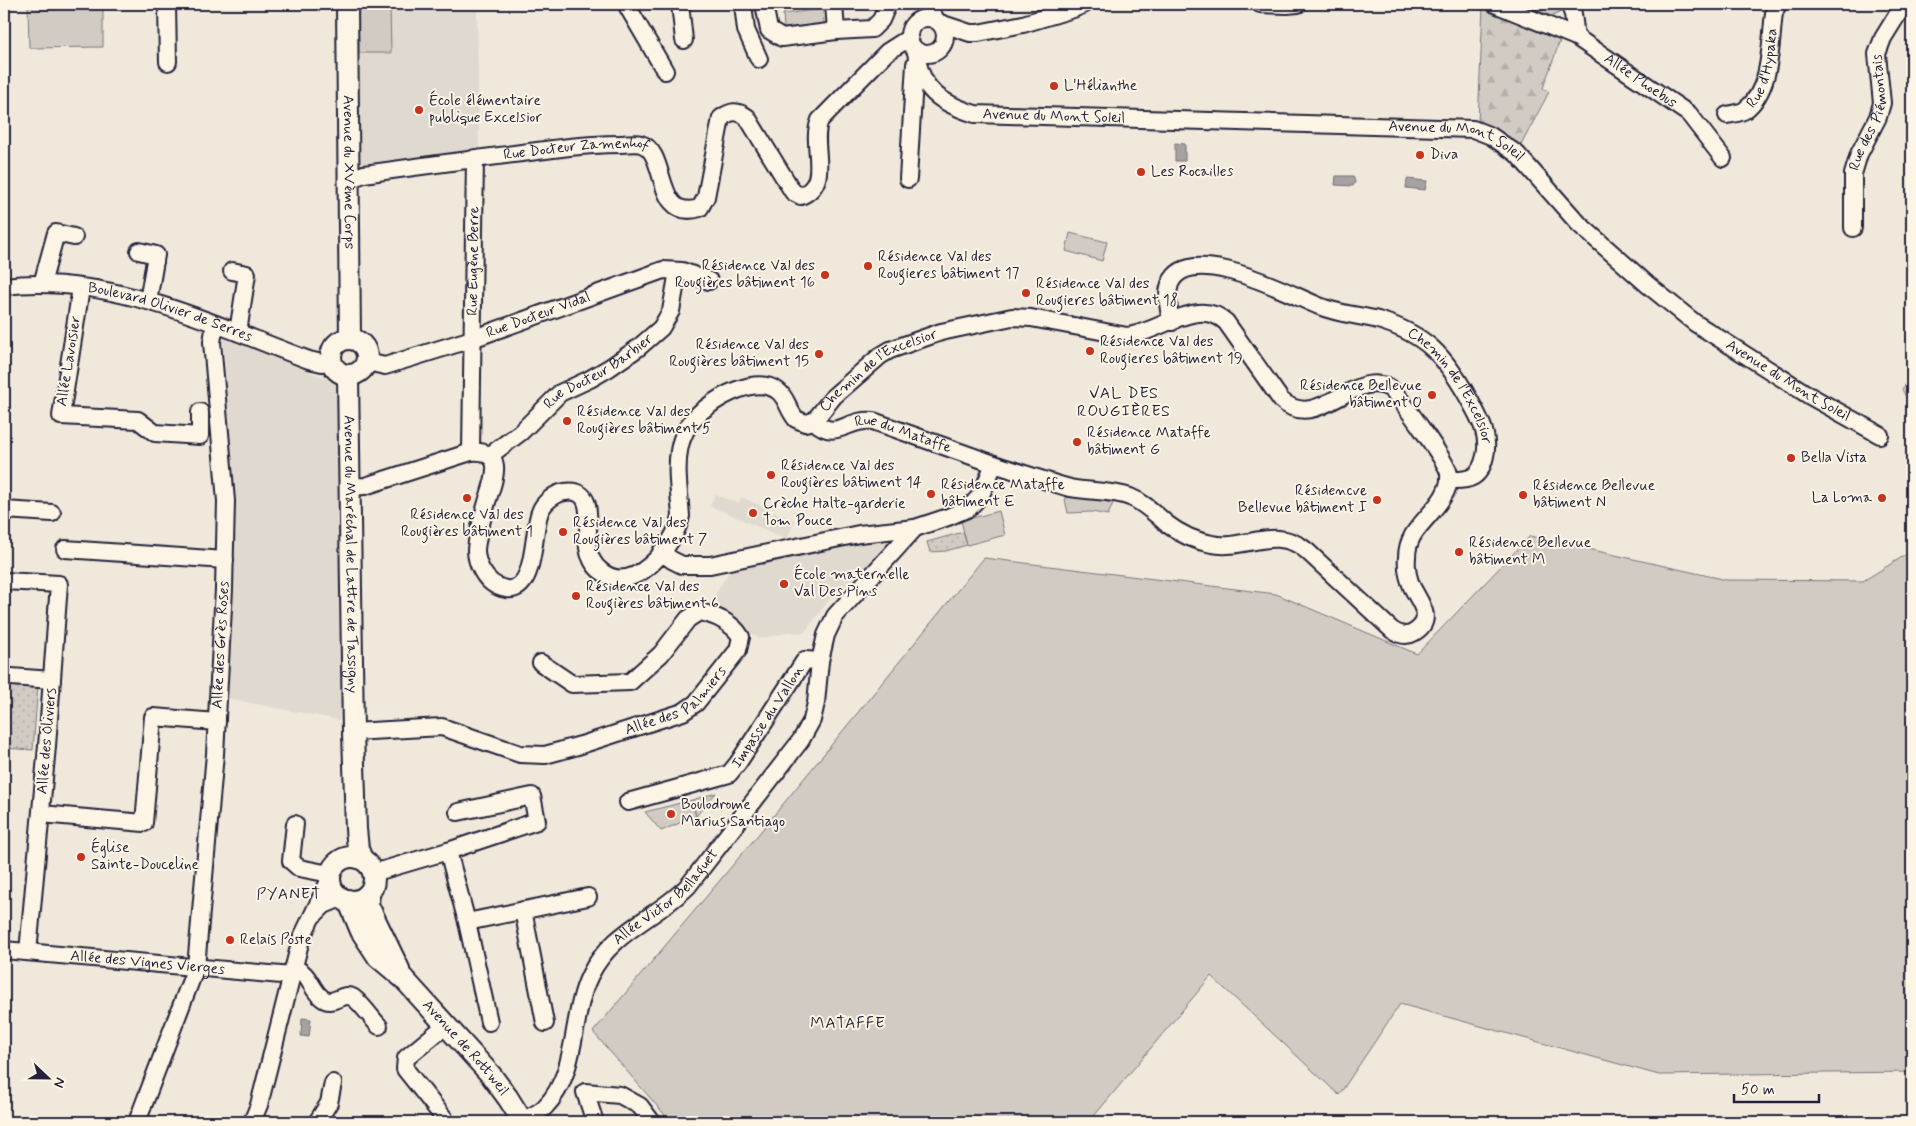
<svg xmlns="http://www.w3.org/2000/svg" width="1916" height="1126" font-family="Mynerve,sans-serif">
	<style>
		.built { fill: #e0d9cf }
		.green { fill: #d1cbc3; stroke: #7a767f }
		.forest { fill: url(#forest-firs); stroke: #7a767f }
		.park { fill: url(#park-dots); stroke: #7a767f }
		.water { fill: #a6a2a2; stroke: #716f79 }
		.lines { fill: none; stroke-linecap: round; stroke-linejoin: round }
		.minor-casing { stroke: #22223b; stroke-width: 20 }
		.major-casing { stroke: #22223b; stroke-width: 24 }
		.minor { stroke: #fcf5e5; stroke-width: 16 }
		.major { stroke: #fcf5e5; stroke-width: 20 }
		.poi-dot { fill: #c8321e; stroke: #fcf5e5; stroke-width: 2 }
		.labels { text-anchor: middle; dominant-baseline: central; stroke-width: 4; stroke-linejoin: round; paint-order: stroke }
		.street-label { font-size: 15px; fill: #22223b; stroke: #fcf5e5 }
		.poi-label { font-size: 15px; fill: #22223b; stroke: #fcf5e5; text-anchor: start }
		.neighbourhood-label { font-size: 16px; letter-spacing: 1px; fill: #22223b; stroke: #fcf5e5 }
	</style>
	<defs>
		<pattern id="forest-firs" width="22" height="20" patternUnits="userSpaceOnUse" patternTransform="scale(1.25)"><rect width="22" height="20" fill="#d1cbc3"/><path d="M5 1l3.5 6h-7zM16 11l3.5 6h-7z" fill="#b3aea8"/></pattern>
		<pattern id="park-dots" width="8" height="8" patternUnits="userSpaceOnUse" patternTransform="scale(1.25)"><rect width="8" height="8" fill="#d1cbc3"/><path d="M2 2h.1M6 6h.1" fill="none" stroke="#b3aea8" stroke-width="1.8" stroke-linecap="round"/></pattern>
	</defs>
	<rect width="100%" height="100%" fill="#efe8db"/>
	<filter id="ink" filterUnits="userSpaceOnUse"><feTurbulence type="fractalNoise" baseFrequency=".02" numOctaves="2"/><feDisplacementMap in="SourceGraphic" scale="10" xChannelSelector="R" yChannelSelector="G"/><feConvolveMatrix kernelMatrix="1 2 1 2 8 2 1 2 1" color-interpolation-filters="sRGB"/></filter>
	<g filter="url(#ink)">
		<g class="built">
			<path d="M358,4h119l2,147 -119,16z"/>
			<path d="M223,336l114,47 7,338 -119,-23 9,-113 -5,-165z"/>
			<path d="M715,495l24,8 2,-6 54,24 -8,18 -77,-33z"/>
			<path d="M892,536l-1,8 -61,55 -26,34 -15,-1 -29,7 -51,-34 21,-35z"/>
		</g>
		<g class="green">
			<path d="M28,4h75v43l-74,1z"/>
			<path d="M358,4h32l1,49h-32z"/>
			<path d="M823,9l1,15 -40,4 -1,-14z"/>
			<path d="M1070,233l37,9 -5,19 -36,-10z"/>
			<path d="M1912,375v35l-10,-21z"/>
			<path d="M1069,495l44,8 -5,12 -16,-3 -24,1 -3,-14z"/>
			<path d="M999,511l6,24 -38,10 -6,-24z"/>
			<path d="M1530,536l197,44 136,1 49,-30v521l-253,3 -259,-71 -61,91 -128,-119 -122,146h-418l-78,-90 164,-196 227,-278 292,36 141,60z"/>
			<path d="M692,800l4,16 -35,15 -16,-19z"/>
		</g>
		<g class="forest">
			<path d="M1521,4h39l1,8 -9,4z"/>
			<path d="M1483,6l78,32 -18,50 6,4 -30,57 -41,-26z"/>
		</g>
		<g class="park">
			<path d="M963,532l4,13 -21,6 -16,1 -3,-10z"/>
			<path d="M4,680l34,4 -5,66 -29,-2z"/>
			<path d="M716,793l-20,23 -4,-16z"/>
		</g>
		<g class="water">
			<path d="M1175,143l10,1v17h-10z"/>
			<path d="M1336,176h17l2,6 -2,4 -18,-1z"/>
			<path d="M1407,179l20,2 -2,9 -19,-2z"/>
			<path d="M302,1018l9,1 -2,18 -8,-1z"/>
		</g>
		<g class="lines">
			<defs>
				<g id="minor">
					<path d="M167,4l1,58"/>
					<path d="M626,4l39,67"/>
					<path d="M680,4l4,36"/>
					<path d="M743,4l3,26 13,29"/>
					<path d="M764,4l5,26 13,8 54,-7"/>
					<path d="M834,4l2,27 36,-2 9,-9 7,-16"/>
					<path d="M927,4l9,16"/>
					<path d="M1260,4l27,1 11,-1"/>
					<path d="M1495,4l81,33"/>
					<path id="s1" d="M1569,4l4,10 3,23 113,77 34,44"/>
					<circle cx="927" cy="36" r="18"/>
					<path d="M940,23l30,10h8l45,-9 50,-15 12,-5"/>
					<path id="s2" d="M916,51c4,39 24,52 59,63l498,15 18,7 26,18 62,70 69,61 47,38 115,73 70,39"/>
					<path id="s3" d="M1727,115c5,-1 14,-2 18,-5 27,-20 25,-67 29,-97l4,-9"/>
					<path d="M908,179l7,-115"/>
					<path id="s4" d="M348,180l16,-6c63,-9 126,-17 189,-25 23,-3 45,-5 69,-5 6,0 13,-2 19,0 28,8 12,78 59,64l6,-11 15,-79c10,-7 16,-8 26,-1l46,75 8,4c32,-14 8,-51 19,-76l67,-68 22,-14"/>
					<path id="s5" d="M1853,228v-54l6,-20 19,-37 4,-14 -5,-49 6,-16 21,-34"/>
					<path d="M139,251l17,4 -8,46"/>
					<path d="M232,271l15,3 -9,58"/>
					<path d="M42,284l14,-51 18,4"/>
					<path id="s6" d="M4,286c106,-13 208,38 305,74l13,3 9,-3"/>
					<path d="M81,288l-20,128 77,4 17,13 45,3v-24"/>
					<path id="s7" d="M1172,322c-4,-11 -6,-27 -2,-38 18,-45 121,11 149,22 19,8 39,9 59,14 48,14 67,36 91,79 10,19 21,35 16,57 -5,22 -15,25 -36,24"/>
					<path id="s8" d="M367,362l18,4 87,-27 191,-69 19,1 27,10"/>
					<path id="s9" d="M814,421c23,21 32,-3 59,0l121,43"/>
					<path id="s10" d="M471,452l4,-294"/>
					<path id="s11" d="M489,456l32,-24 39,-39 30,-14 19,-11 29,-20 23,-20 10,-17 7,-40"/>
					<path id="s12" d="M348,487l17,-1 106,-34c37,-3 22,30 16,50 -4,15 -10,32 -11,48 0,8 2,14 6,21 5,9 13,16 24,18 31,4 26,-59 34,-77 3,-9 15,-19 25,-20 34,-5 20,39 23,56 1,8 6,18 13,23 32,27 74,-26 80,-55 -3,-41 -13,-82 26,-109 9,-7 19,-13 30,-17 13,-5 29,-8 41,1 9,7 10,19 18,28l9,4 9,-2 20,-25 46,-40 10,-6 51,-18 71,-15 19,1 96,18c32,-3 70,-40 99,-14l55,78c37,34 74,-34 110,-11 10,10 57,74 58,85 3,23 -26,44 -36,61 -4,7 -6,15 -6,22 -1,10 1,21 5,30 8,16 24,33 1,46 -7,4 -15,1 -21,-3l-85,-79c-31,-27 -62,0 -95,-7 -17,-3 -32,-10 -45,-20 -12,-10 -22,-21 -37,-27 -19,-7 -40,-5 -60,-9 -25,-7 -51,-16 -76,-24l-13,31 -12,13 -21,9 -33,11 -56,6 -149,31h-28l-10,-5 -11,-8"/>
					<path d="M4,510l48,3"/>
					<path d="M65,549l160,11"/>
					<path d="M4,581l55,3 -12,162 -19,206"/>
					<path d="M11,677l41,3"/>
					<path id="s13" d="M353,732l89,-5 78,27 25,1 36,-10 102,-33 13,-9 42,-53 3,-13c-8,-14 -26,-22 -42,-25l-11,7 -27,35 -31,28 -58,2 -31,-21"/>
					<path id="s14" d="M628,802l101,-28 9,-11 67,-103 15,1"/>
					<path d="M41,814l103,9 9,-106 64,5"/>
					<path d="M295,824l-4,37 8,7 31,6"/>
					<path d="M448,851l19,71 22,100"/>
					<path d="M373,873l75,-22 89,-30 -5,-25 -74,16"/>
					<path d="M523,910l22,113"/>
					<path d="M315,914l9,-9 17,-7"/>
					<path d="M467,922l121,-25"/>
					<path id="s15" d="M4,950l288,26"/>
					<path d="M293,968c17,4 17,21 29,30 11,9 20,-6 30,-1 8,4 20,22 27,29"/>
					<path d="M444,1118l-39,-49 1,-11 40,-33"/>
					<path id="s16" d="M522,1121c8,-4 17,-8 23,-14 34,-35 25,-91 45,-132 22,-44 65,-56 98,-89l113,-146 11,-20 4,-17 4,-42 6,-26 9,-19 80,-88"/>
					<path id="s17" d="M137,1122l59,-155 19,-213 9,-165 2,-88 -14,-159 3,-18"/>
					<path d="M252,1122l7,-17 42,-166 29,-60"/>
					<path d="M317,1122l12,-19 4,-20"/>
					<path d="M595,1122l-10,-30 35,3 20,11 12,16"/>
				</g>
				<g id="major">
					<path id="s18" d="M347,4l3,335"/>
					<circle cx="349" cy="357" r="18"/>
					<path id="s19" d="M348,376l5,356 3,97 2,20 4,10"/>
					<circle cx="352" cy="879" r="22"/>
					<path d="M369,893l-1,12 31,64"/>
					<path id="s20" d="M348,900l13,31 17,26 25,21 88,97 17,23 15,24"/>
				</g>
			</defs>
			<use href="#minor" class="minor-casing"/>
			<use href="#major" class="major-casing"/>
			<use href="#minor" class="minor"/>
			<use href="#major" class="major"/>
		</g>
	</g>
	<g class="poi-dot">
		<circle cx="1054" cy="86" r="5"/>
		<circle cx="419" cy="110" r="5"/>
		<circle cx="1420" cy="155" r="5"/>
		<circle cx="1141" cy="172" r="5"/>
		<circle cx="868" cy="266" r="5"/>
		<circle cx="825" cy="275" r="5"/>
		<circle cx="1026" cy="293" r="5"/>
		<circle cx="1090" cy="351" r="5"/>
		<circle cx="819" cy="354" r="5"/>
		<circle cx="1432" cy="395" r="5"/>
		<circle cx="567" cy="421" r="5"/>
		<circle cx="1077" cy="442" r="5"/>
		<circle cx="1791" cy="458" r="5"/>
		<circle cx="771" cy="475" r="5"/>
		<circle cx="931" cy="494" r="5"/>
		<circle cx="1523" cy="495" r="5"/>
		<circle cx="467" cy="498" r="5"/>
		<circle cx="1882" cy="498" r="5"/>
		<circle cx="1377" cy="500" r="5"/>
		<circle cx="753" cy="513" r="5"/>
		<circle cx="563" cy="532" r="5"/>
		<circle cx="1459" cy="552" r="5"/>
		<circle cx="784" cy="584" r="5"/>
		<circle cx="576" cy="596" r="5"/>
		<circle cx="671" cy="814" r="5"/>
		<circle cx="81" cy="857" r="5"/>
		<circle cx="230" cy="940" r="5"/>
	</g>
	<g class="labels">
		<g class="street-label">
			<text stroke="none"><textPath href="#s3" startOffset="66">Rue d'Hypaka</textPath></text>
			<text stroke="none"><textPath href="#s1" startOffset="112">Allée Phoebus</textPath></text>
			<text stroke="none"><textPath href="#s5" startOffset="119">Rue des Piémontais</textPath></text>
			<text stroke="none"><textPath href="#s2" startOffset="172">Avenue du Mont Soleil</textPath></text>
			<text stroke="none"><textPath href="#s2" startOffset="578">Avenue du Mont Soleil</textPath></text>
			<text stroke="none"><textPath href="#s4" startOffset="231">Rue Docteur Zamenhof</textPath></text>
			<text stroke="none"><textPath href="#s18" startOffset="168">Avenue du XVème Corps</textPath></text>
			<text stroke="none"><textPath href="#s10" startOffset="191">Rue Eugène Berre</textPath></text>
			<text stroke="none"><textPath href="#s6" startOffset="170">Boulevard Olivier de Serres</textPath></text>
			<text stroke="none"><textPath href="#s8" startOffset="180">Rue Docteur Vidal</textPath></text>
			<text transform="translate(69 361) rotate(-81)">Allée Lavoisier</text>
			<text stroke="none"><textPath href="#s11" startOffset="139">Rue Docteur Barbier</textPath></text>
			<text stroke="none"><textPath href="#s12" startOffset="969">Chemin de l'Excelsior</textPath></text>
			<text stroke="none"><textPath href="#s2" startOffset="998">Avenue du Mont Soleil</textPath></text>
			<text stroke="none"><textPath href="#s7" startOffset="365">Chemin de l'Excelsior</textPath></text>
			<text stroke="none"><textPath href="#s9" startOffset="95">Rue du Mataffe</textPath></text>
			<text stroke="none"><textPath href="#s19" startOffset="178">Avenue du Maréchal de Lattre de Tassigny</textPath></text>
			<text stroke="none"><textPath href="#s17" startOffset="489">Allée des Grès Roses</textPath></text>
			<text stroke="none"><textPath href="#s13" startOffset="341">Allée des Palmiers</textPath></text>
			<text stroke="none"><textPath href="#s14" startOffset="174">Impasse du Vallon</textPath></text>
			<text transform="translate(47 741) rotate(-85)">Allée des Oliviers</text>
			<text stroke="none"><textPath href="#s16" startOffset="278">Allée Victor Bellaguet</textPath></text>
			<text stroke="none"><textPath href="#s15" startOffset="144">Allée des Vignes Vierges</textPath></text>
			<text stroke="none"><textPath href="#s20" startOffset="191">Avenue de Rottweil</textPath></text>
		</g>
		<g class="poi-label">
			<text x="1064" y="86">L'Hélianthe</text>
			<text x="429" y="101">École élémentaire<tspan x="429" dy="17">publique Excelsior</tspan></text>
			<text x="1430" y="155">Diva</text>
			<text x="1151" y="172">Les Rocailles</text>
			<text x="878" y="257">Résidence Val des<tspan x="878" dy="17">Rougieres bâtiment 17</tspan></text>
			<text x="815" y="266" text-anchor="end">Résidence Val des<tspan x="815" dy="17">Rougières bâtiment 16</tspan></text>
			<text x="1036" y="284">Résidence Val des<tspan x="1036" dy="17">Rougieres bâtiment 18</tspan></text>
			<text x="1100" y="342">Résidence Val des<tspan x="1100" dy="17">Rougieres bâtiment 19</tspan></text>
			<text x="809" y="345" text-anchor="end">Résidence Val des<tspan x="809" dy="17">Rougières bâtiment 15</tspan></text>
			<text x="1422" y="386" text-anchor="end">Résidence Bellevue<tspan x="1422" dy="17">bâtiment O</tspan></text>
			<text x="577" y="412">Résidence Val des<tspan x="577" dy="17">Rougières bâtiment 5</tspan></text>
			<text x="1087" y="433">Résidence Mataffe<tspan x="1087" dy="17">bâtiment G</tspan></text>
			<text x="1801" y="458">Bella Vista</text>
			<text x="781" y="466">Résidence Val des<tspan x="781" dy="17">Rougières bâtiment 14</tspan></text>
			<text x="941" y="485">Résidence Mataffe<tspan x="941" dy="17">bâtiment E</tspan></text>
			<text x="1533" y="486">Résidence Bellevue<tspan x="1533" dy="17">bâtiment N</tspan></text>
			<text x="1367" y="491" text-anchor="end">Résidencve<tspan x="1367" dy="17">Bellevue bâtiment I</tspan></text>
			<text x="1872" y="498" text-anchor="end">La Loma</text>
			<text x="763" y="504">Crèche Halte-garderie<tspan x="763" dy="17">Tom Pouce</tspan></text>
			<text x="467" y="515" text-anchor="middle">Résidence Val des<tspan x="467" dy="17">Rougières bâtiment 1</tspan></text>
			<text x="573" y="523">Résidence Val des<tspan x="573" dy="17">Rougières bâtiment 7</tspan></text>
			<text x="1469" y="543">Résidence Bellevue<tspan x="1469" dy="17">bâtiment M</tspan></text>
			<text x="794" y="575">École maternelle<tspan x="794" dy="17">Val Des Pins</tspan></text>
			<text x="586" y="587">Résidence Val des<tspan x="586" dy="17">Rougières bâtiment 6</tspan></text>
			<text x="681" y="805">Boulodrome<tspan x="681" dy="17">Marius Santiago</tspan></text>
			<text x="91" y="848">Église<tspan x="91" dy="17">Sainte-Douceline</tspan></text>
			<text x="240" y="940">Relais Poste</text>
		</g>
		<g class="neighbourhood-label">
			<text x="1124" y="393">VAL DES<tspan x="1124" dy="18">ROUGIÈRES</tspan></text>
			<text x="289" y="894">PYANET</text>
			<text x="848" y="1023">MATAFFE</text>
		</g>
	</g>
	<rect width="1916" height="1126" fill="none" stroke="#fcf5e5" stroke-width="20"/>
	<rect x="10" y="10" width="1896" height="1106" fill="none" stroke="#22223b" stroke-width="2" filter="url(#ink)"/>
	<g transform="translate(48 1078) rotate(112)" stroke="#fcf5e5" stroke-width="4" paint-order="stroke">
	<path d="M0-4L9 19L0 12L-9 19Z" fill="#22223b"/>
	<text y="-8" font-size="14" font-weight="bold" text-anchor="middle" fill="#22223b">N</text>
	</g>
	<path d="M1734 1094v8h85v-8" fill="none" stroke="#22223b" stroke-width="2.5"/>
	<text x="1741" y="1094" font-size="15" fill="#22223b" stroke="#fcf5e5" stroke-width="4" paint-order="stroke">50 m</text>
</svg>
